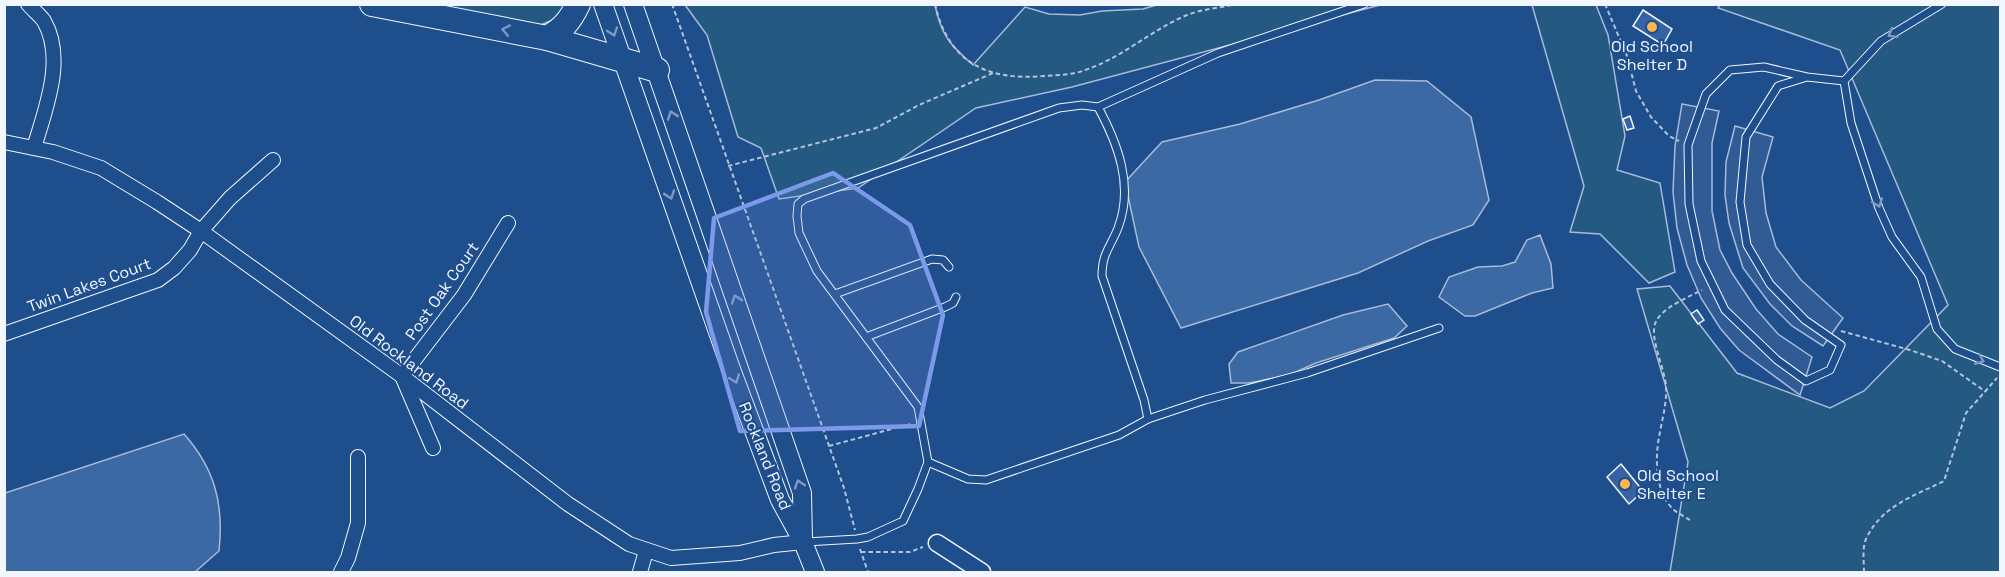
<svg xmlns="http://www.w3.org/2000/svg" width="2005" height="577" font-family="'Space Grotesk',sans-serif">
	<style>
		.green { fill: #245a82; stroke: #a8bbd7; stroke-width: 1.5 }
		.parking { fill: #305b95; stroke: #a8bbd7; stroke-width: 1.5 }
		.water { fill: #3b69a3; stroke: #a8bbd7; stroke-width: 1.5 }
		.building { fill: #3563a3; stroke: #f2f6ff; stroke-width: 1.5 }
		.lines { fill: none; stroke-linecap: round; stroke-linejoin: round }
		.service-casing { stroke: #f2f6ff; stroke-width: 9 }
		.minor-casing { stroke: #f2f6ff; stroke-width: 16 }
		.tertiary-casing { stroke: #f2f6ff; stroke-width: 19 }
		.secondary-casing { stroke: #f2f6ff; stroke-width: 20 }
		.motorway-casing { stroke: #f2f6ff; stroke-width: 26 }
		.path { stroke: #b3c4dc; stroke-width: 2; stroke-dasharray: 4.5 3; stroke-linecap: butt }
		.service { stroke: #1f4e8c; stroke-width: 7 }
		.minor { stroke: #1f4e8c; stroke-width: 14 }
		.tertiary { stroke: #1f4e8c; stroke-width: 16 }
		.secondary { stroke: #1f4e8c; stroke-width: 18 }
		.motorway { stroke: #1f4e8c; stroke-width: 24 }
		.oneway { stroke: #7e9ac0 }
		.marked { fill: #7d9aea; fill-opacity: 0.2; stroke: #7d9aea; stroke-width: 4.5; stroke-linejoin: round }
		.poi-dot { fill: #ffb74d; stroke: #1f4e8c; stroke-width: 2 }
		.labels { text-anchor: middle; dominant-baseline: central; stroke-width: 4.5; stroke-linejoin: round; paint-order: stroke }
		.poi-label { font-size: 16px; fill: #f2f6ff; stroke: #1f4e8c }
		.street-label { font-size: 16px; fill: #f2f6ff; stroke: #1f4e8c }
	</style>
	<rect width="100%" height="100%" fill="#1f4e8c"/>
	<g class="green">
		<path d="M1160,4l220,1 -308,82 -96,21 -118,80 -79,11 -18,-51 -23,-11 -31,-102 -22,-30h250c6,30 15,40 38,60l52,-58 24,7 31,1 22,-4 41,-2z"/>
		<path d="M1721,4l279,1v567h-330l18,-110 -51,-173 33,-3 67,87 93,35 34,-17 84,-86 -108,-255 -122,-42z"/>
		<path d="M393,5h175l-13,14 -34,14z"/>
		<path d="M1532,5h64l12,30 17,101 -8,34 43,13 15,89 -26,11 -49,-49 -30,-2 14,-46z"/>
	</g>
	<g class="parking">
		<path d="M1682,104l37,7 -7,32v68l8,39 12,23 24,36 22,25 34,23 -12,38 -61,-45 -19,-22 -19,-30 -14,-33 -10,-37 -4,-36 2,-46z"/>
		<path d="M1735,126l38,11 -11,40 4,36 10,34 25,33 42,38 -20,28 -31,-20 -22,-22 -27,-36 -14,-45 -4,-28 1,-33z"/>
	</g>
	<g class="water">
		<path d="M1375,80l52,1 44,36 18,83 -16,25 -45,16 -70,32 -177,55 -42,-81 -14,-65 37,-40 78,-18 79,-24z"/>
		<path d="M1540,235l11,29 2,24 -21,5 -57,23h-10l-26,-19 10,-20 29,-10 24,-1 13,-4 12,-22z"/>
		<path d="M1388,304l19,22 -13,12 -78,25 -27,12 -40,8h-18l-2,-19 9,-12 105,-37z"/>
		<path d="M184,434c31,35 40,70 35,117l-24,21h-190v-79z"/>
	</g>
	<g class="building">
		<path d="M1643,10l29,19 -9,16 -30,-19z"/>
		<path d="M1630,116l4,12 -7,2 -4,-11z"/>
		<path d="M1697,310l7,10 -6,4 -7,-10z"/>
		<path d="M1621,464l22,27 -14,13 -22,-27z"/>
	</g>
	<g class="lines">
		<defs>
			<g id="service">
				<path d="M1942,4l-61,37 -37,40 7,42 28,85 13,29 29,40 16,52 18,20 45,18"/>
				<path d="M1807,77l-29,9 -32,51 -6,65 7,43 23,39 35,36 36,25 -11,25 -24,11 -29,-21 -52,-50 -24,-49 -12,-57 -1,-59 18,-51 24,-24 34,-3 43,10 37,4"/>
				<path d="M1098,107c20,37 36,79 20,121 -8,20 -16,25 -16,48l42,124 4,19"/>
				<path d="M835,294l97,-35 11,1 6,7"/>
				<path d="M866,337l79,-30 8,-4 3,-6"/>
				<path d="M928,462l40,17 18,1 133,-45 29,-16 57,-19 102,-27 132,-45"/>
				<path d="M806,542l51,-3 11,-2 35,-16 15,-32 10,-27 -10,-55 -101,-136 -18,-38 -2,-17 1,-12 6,-5 255,-91 23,-3 16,2 120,-54 146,-49"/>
			</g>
			<g id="minor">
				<path d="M28,4c5,6 12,11 16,17 22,38 1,89 -10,127"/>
				<path d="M4,142l49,10 48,16 56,34 44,29 201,145 166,128 61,40 42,14 69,-5 34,-8 29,-3"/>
				<path d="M4,334l154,-54 16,-12 16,-18 11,-19 29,-33 43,-38"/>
				<path d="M433,448l-31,-72 62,-81 44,-72"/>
				<path d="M341,572l7,-14 10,-35v-66"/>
				<path d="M640,572l6,-21"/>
			</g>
			<path id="tertiary" d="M937,543l45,29"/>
			<g id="secondary">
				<path d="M603,4l128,365 49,131 23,42 12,30"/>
				<path d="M633,4l169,489 1,47"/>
			</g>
			<g id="motorway">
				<path d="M372,4l175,34 110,32"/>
				<path d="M547,38c16,-9 23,-17 31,-34"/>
			</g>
		</defs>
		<use href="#service" class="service-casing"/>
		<use href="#minor" class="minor-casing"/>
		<use href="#tertiary" class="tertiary-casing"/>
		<use href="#secondary" class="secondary-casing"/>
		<use href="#motorway" class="motorway-casing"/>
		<g class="path">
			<path d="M672,4l172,484 11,42"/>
			<path d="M935,4c13,59 53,77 109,72 14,-1 29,-1 41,-6 37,-12 66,-40 102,-55 15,-6 33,-7 49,-11"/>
			<path d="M1605,4l22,52 9,35 15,26 18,19 10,5"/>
			<path d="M728,166l148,-38 43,-23 74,-32"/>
			<path d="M1841,331l69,19 32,11 44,31"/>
			<path d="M829,446l81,-22"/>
			<path d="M1690,520c-5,-3 -11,-6 -16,-10 -19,-17 -19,-51 -15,-73 3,-17 8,-34 7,-50 -1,-18 -16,-47 -11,-63 5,-16 34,-27 47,-34"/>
			<path d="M860,549l8,23"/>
			<path d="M861,552h49l13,-5"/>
			<path d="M1864,572c0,-9 -2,-24 2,-33 15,-33 48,-43 78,-58l22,-68 31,-35"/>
		</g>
		<use href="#service" class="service"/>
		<use href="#minor" class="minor"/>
		<use href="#tertiary" class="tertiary"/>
		<use href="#secondary" class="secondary"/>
		<use href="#motorway" class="motorway"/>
	</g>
	<defs><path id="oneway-chevron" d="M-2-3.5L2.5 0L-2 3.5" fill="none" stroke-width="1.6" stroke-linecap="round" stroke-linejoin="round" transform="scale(1.5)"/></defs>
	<g class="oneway">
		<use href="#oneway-chevron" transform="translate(506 30) rotate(-169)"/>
		<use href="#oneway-chevron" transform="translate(613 32) rotate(71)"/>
		<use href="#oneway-chevron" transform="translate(1892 34) rotate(150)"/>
		<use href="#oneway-chevron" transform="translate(672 115) rotate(-109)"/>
		<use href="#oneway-chevron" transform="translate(670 195) rotate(71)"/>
		<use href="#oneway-chevron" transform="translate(1878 203) rotate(70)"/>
		<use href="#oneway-chevron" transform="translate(736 299) rotate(-109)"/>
		<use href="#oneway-chevron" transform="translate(1980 360) rotate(22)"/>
		<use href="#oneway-chevron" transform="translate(735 379) rotate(70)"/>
		<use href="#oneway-chevron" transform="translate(799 484) rotate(-108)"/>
	</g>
	<path class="marked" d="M833,173l77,52 33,90 -24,111 -179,5 -34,-119 8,-94z"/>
	<g class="poi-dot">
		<circle cx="1652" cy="27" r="6"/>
		<circle cx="1625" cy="484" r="6"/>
	</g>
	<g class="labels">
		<g class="poi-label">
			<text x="1652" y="46">Old School<tspan x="1652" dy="18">Shelter D</tspan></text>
			<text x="1637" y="475" text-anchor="start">Old School<tspan x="1637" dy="18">Shelter E</tspan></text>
		</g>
		<g class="street-label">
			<text transform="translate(89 285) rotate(-20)">Twin Lakes Court</text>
			<text transform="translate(442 291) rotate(-55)">Post Oak Court</text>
			<text transform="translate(409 362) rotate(37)">Old Rockland Road</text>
			<text transform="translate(765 456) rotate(68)">Rockland Road</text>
		</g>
	</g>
	<rect width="2005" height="577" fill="none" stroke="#f2f6ff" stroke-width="12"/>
</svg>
